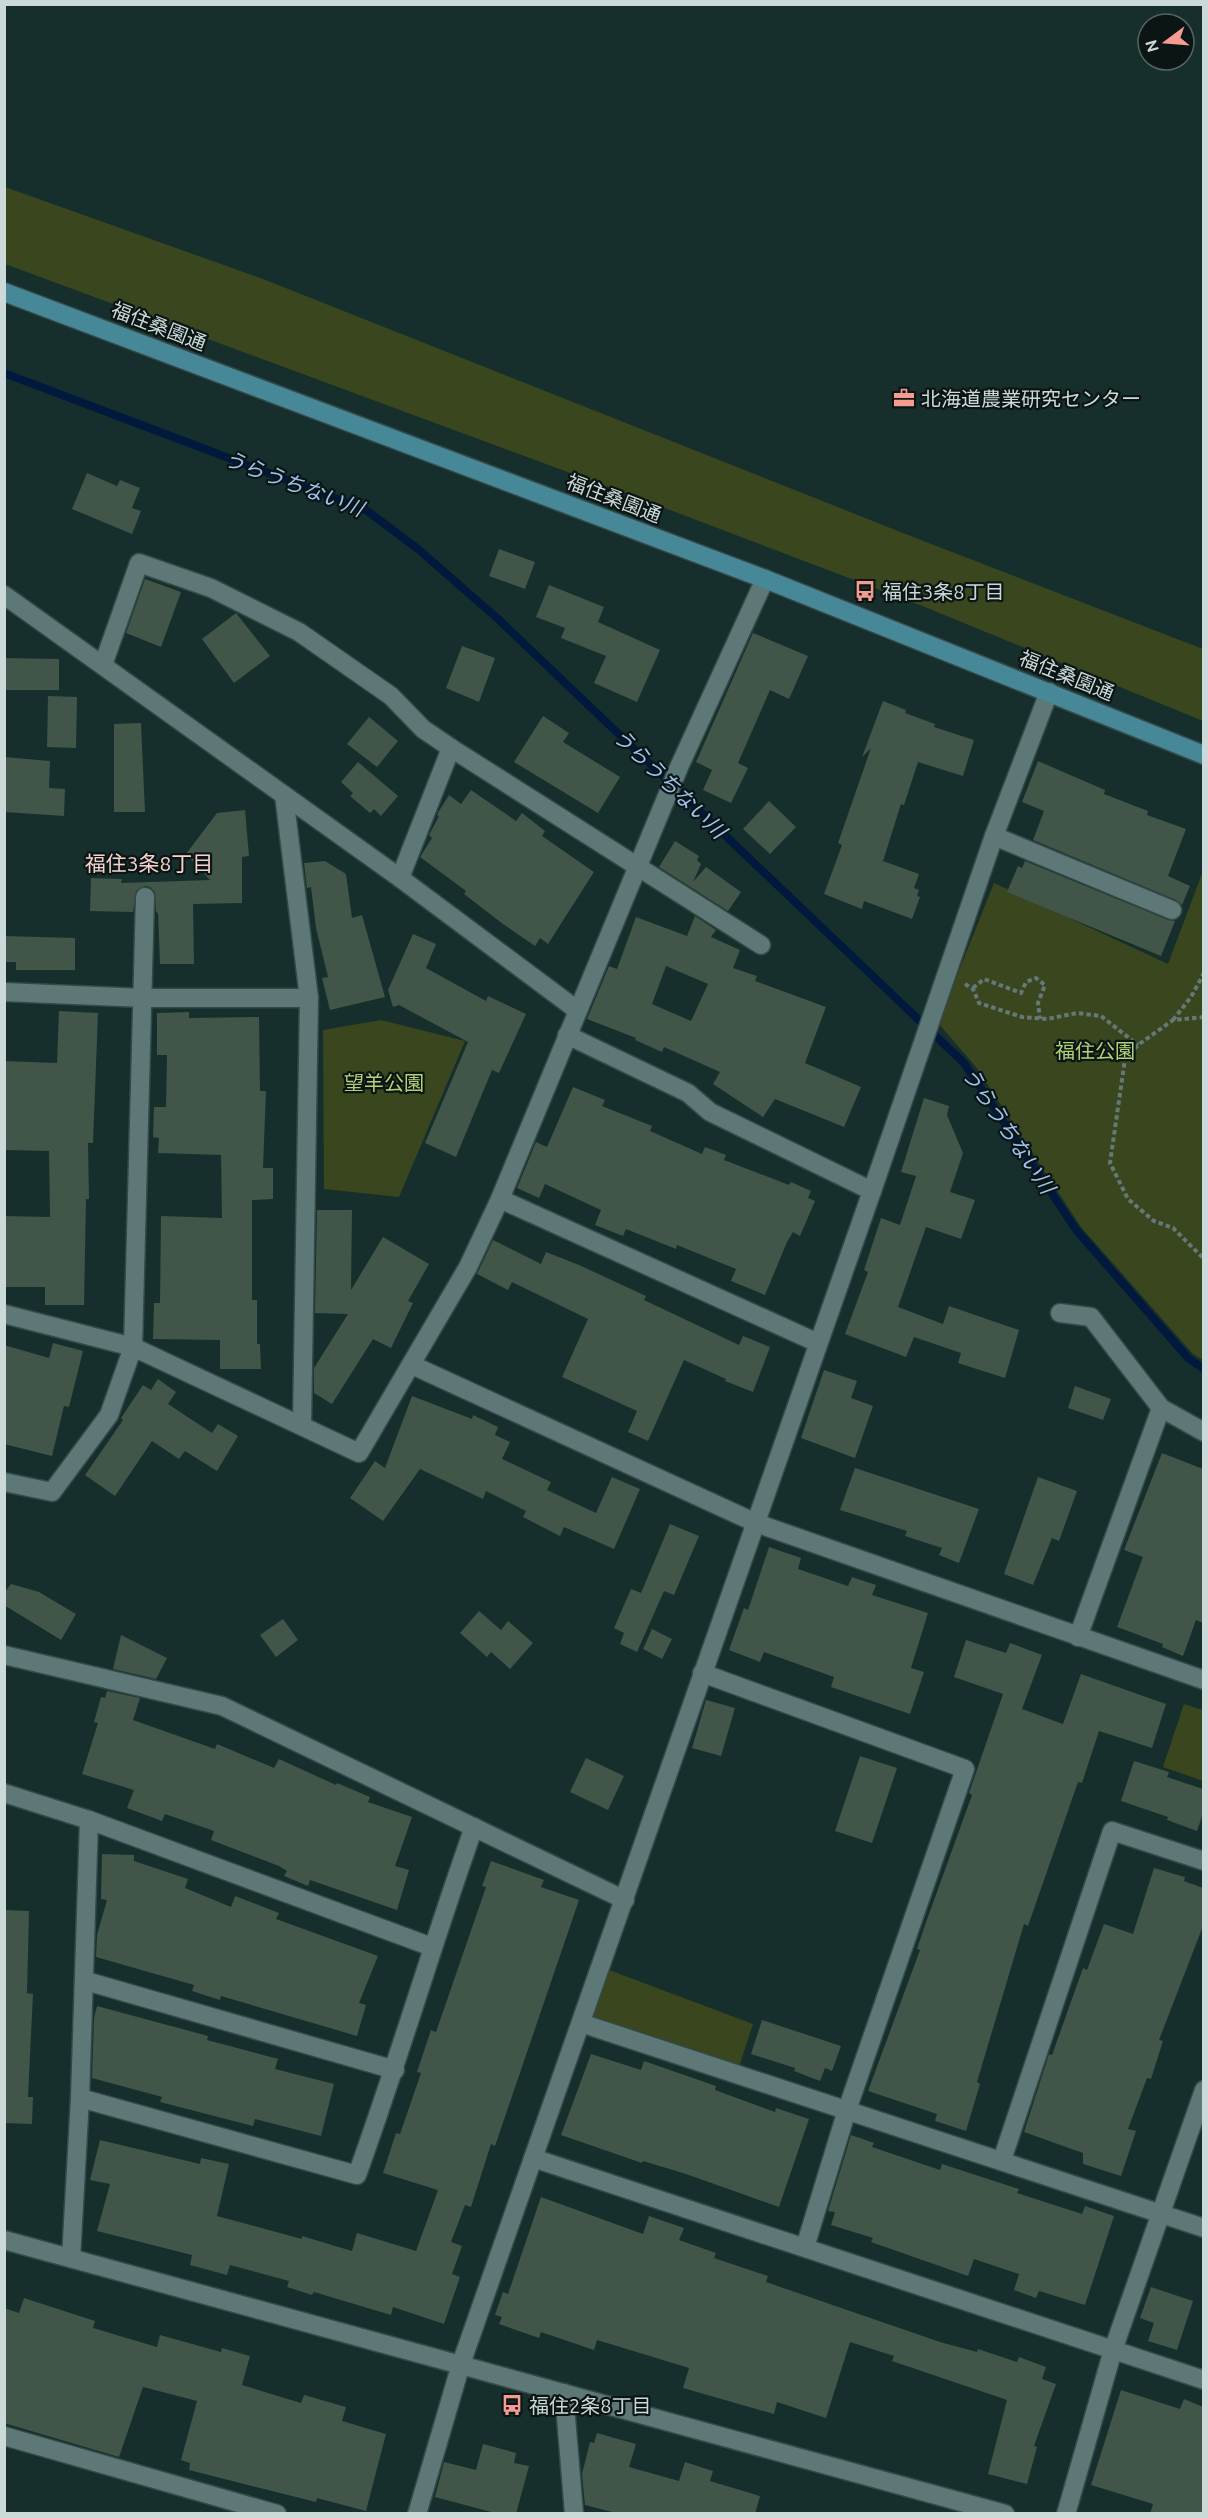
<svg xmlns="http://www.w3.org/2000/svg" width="1208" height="2518" font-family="Ubuntu,'Noto Sans JP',sans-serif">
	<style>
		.green { fill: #39461e }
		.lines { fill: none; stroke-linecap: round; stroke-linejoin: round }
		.stream { stroke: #00193c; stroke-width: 8 }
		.building { fill: #415548; fill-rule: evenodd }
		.minor-casing { stroke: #354948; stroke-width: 21 }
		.tertiary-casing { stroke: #354948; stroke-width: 21 }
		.primary-casing { stroke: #354948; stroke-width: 21 }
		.path { stroke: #647877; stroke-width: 4; stroke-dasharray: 4.5 3; stroke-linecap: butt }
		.minor { stroke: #5d7876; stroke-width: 18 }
		.tertiary { stroke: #5d7876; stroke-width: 18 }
		.primary { stroke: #468898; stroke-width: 18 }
		.labels { text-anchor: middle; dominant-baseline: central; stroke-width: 4.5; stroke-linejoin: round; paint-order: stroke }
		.street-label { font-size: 20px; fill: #cbd9d8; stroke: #0a1514 }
		.poi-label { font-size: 20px; fill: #cbd9d8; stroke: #0a1514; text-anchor: start }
		.park-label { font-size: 20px; fill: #b2d275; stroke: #0a1514 }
		.water-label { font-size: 21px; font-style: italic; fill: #9fc2f0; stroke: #0a1514 }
		.neighbourhood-label { font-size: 21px; fill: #f5d2cd; stroke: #0a1514 }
	</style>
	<rect width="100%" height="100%" fill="#162f2d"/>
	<g class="green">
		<path d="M5,187l258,92 640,254 300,116v72l-283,-116 -263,-100 -652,-241z"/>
		<path d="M1203,871v489l-10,-6 -112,-127 -105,-160 -38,-44 56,-140 174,81z"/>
		<path d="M381,1020l84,21 -66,156 -75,-8 -1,-159z"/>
		<path d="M1184,1704l19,6v71l-40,-14z"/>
		<path d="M609,1970l144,54 -15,46 -150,-54z"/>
	</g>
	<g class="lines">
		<path class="stream" d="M4,373l362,137 52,39 79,69 467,445 113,168 112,128 15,10"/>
	</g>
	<g class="building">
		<path d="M87,473l30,13 3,-6 20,8 -8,20 9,3 -9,23 -60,-25z"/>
		<path d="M499,549l36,13 -10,27 -36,-13z"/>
		<path d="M145,579l36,13 -20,55 -35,-14z"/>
		<path d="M549,585l55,22 -6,15 62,28 -23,52 -43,-19 12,-27 -45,-18 4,-10 -29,-11z"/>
		<path d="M236,613l34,43 -36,27 -32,-44z"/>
		<path d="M753,633l55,23 -19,43 -19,-9 -32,73 10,5 -17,35 -28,-13 9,-20 -16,-8z"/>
		<path d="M462,646l33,12 -16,44 -33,-14z"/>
		<path d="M4,658l55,1v31h-55z"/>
		<path d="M48,696l29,1 -1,51 -29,-1z"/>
		<path d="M883,701l23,9 -1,3 30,11 -1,3 40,13 -11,36 -45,-14 -14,43 -3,-1 -18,57 36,13 -5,14 5,2 -2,6 3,1 -8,22 -48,-18 -2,8 -38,-15 18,-49 -4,-2 33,-95 -9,9z"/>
		<path d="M543,716l26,17 -6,9 57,35 -22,36 -84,-51z"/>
		<path d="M369,717l29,24 -21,26 -30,-23z"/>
		<path d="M141,723l4,89h-31v-88z"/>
		<path d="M4,757l46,4 -1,27 16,1 -1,27 -60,-4z"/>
		<path d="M1038,761l67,29 -1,4 44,17 -1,4 39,14 -18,47 22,10 -8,19 -6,-5 -143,-60 11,-29 -22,-9z"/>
		<path d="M358,762l40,34 -17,20 -7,-7 -4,4 -20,-17 3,-3 -12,-11z"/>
		<path d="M471,790l45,31 6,-8 23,18 -3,5 52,36 -46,72 -8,-6 -5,8 -32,-22 -39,-30 2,-3 -46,-34 12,-19 -3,-3 10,-19 -2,-1 2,-4 10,-16 12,9z"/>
		<path d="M769,801l27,26 -26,27 -27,-25z"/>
		<path d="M245,810l4,46 -7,1v46l-49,1 1,60h-34l-2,-51 -2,-1 -1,-20 -5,-5 -5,-1 -9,5 -3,21 -43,-1 1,-33 31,1 -1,4 89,-3 -24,-26 31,-41z"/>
		<path d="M675,841l24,15 -2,4 4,4 -8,18 13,-15 35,25 -13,19 -69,-44z"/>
		<path d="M325,861l21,13 6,44 10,-3 23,82 -55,13 -8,-32 6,-1 -12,-49 -5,-41 -4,1 -3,-25z"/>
		<path d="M1025,861l143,59 7,1 -14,35 -154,-64 11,-26 4,2z"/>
		<path d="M695,916l21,14 -5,7 29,13 -7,18 24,8 -2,5 71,26 -21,56 56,24 -17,40 -69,-28 -12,18 -50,-33 7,-12 -56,-25 -2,5 -27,-12 1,-2 -49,-19 22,-53 8,3 19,-52 51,19zM666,966l42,18 -17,37 -39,-17z"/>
		<path d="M413,934l23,10 -10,24 60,33 2,-5 38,18 -27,59 -7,-3 -36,87 -31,-14 43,-101 -69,-37 -6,2 -5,-17z"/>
		<path d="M4,936l71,2v32h-59v-8h-12z"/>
		<path d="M59,1011l39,2 -5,130h-5l1,56h-3l-2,106h-39v-18h-41v-71l46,1 -1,-66 -45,-1v-89l53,2z"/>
		<path d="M189,1012v6l70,-1 1,74h6l-3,77h10v31l-21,1v100h5v44h3l1,25h-41v-29l-67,-1 1,-36h6l1,-87 61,2 -1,-63 -63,-2 1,-15 -6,-1 1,-30h12l1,-52h-10v-42z"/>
		<path d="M573,1087l32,13 -3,6 50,20 -2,5 52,23 3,-7 21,8 -2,5 65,25 2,-3 20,9 -3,7 7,3 -15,35 -7,-4 -6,10 -22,53 -34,-14 5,-12 -59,-24 -1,4 -50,-20 -3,7 -28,-11 6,-15 -56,-26 -6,14 -22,-10 19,-46 11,5z"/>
		<path d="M924,1098l25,8 -2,9 16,38 -13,39 25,8 -14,39 -35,-12 -28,80 45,17 6,-18 70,24 -14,48 -47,-15 3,-10 -47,-16 -8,20 -61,-23 23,-62 -4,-2 17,-52 19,7 16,-49 -15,-4z"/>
		<path d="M317,1210h35l-1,80 32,-53 46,27 -21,37 5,2 -22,45 -18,-9 -41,65 -18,-11v-25l34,-54 -33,-1z"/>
		<path d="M493,1240l48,24 5,-12 33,13 67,31 -2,4 95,45 4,-9 27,11 -17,45 -28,-11 1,-2 -42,-19 -36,81 -20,-9 9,-21 -75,-34 26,-58 -76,-37 -4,8 -31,-16z"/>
		<path d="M53,1343l30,8 -14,56 -5,-1 -12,50 -48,-12v-99l45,13z"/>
		<path d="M824,1370l33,11 -6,17 22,8 -18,52 -54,-20z"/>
		<path d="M158,1379l18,13 -8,12 44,29 6,-9 20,12 -21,35 -32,-20 -6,8 -27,-18 -37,55 -30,-21 38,-55 -2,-2 22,-33 8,5z"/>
		<path d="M1075,1386l36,13 -8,21 -35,-12z"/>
		<path d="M412,1396l60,23 1,-4 25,12 -3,8 15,7 -8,17 49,23 -4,8 49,23 16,-36 28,12 -26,60 -50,-22 -4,9 -37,-19 3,-6 -40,-20 -3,8 -63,-30 -37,52 -33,-23 25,-37 10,7z"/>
		<path d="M1162,1453l41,16v154l-7,-3 -13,36 -21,-9 1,-3 -46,-17 26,-70 -19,-7z"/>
		<path d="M855,1468l124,41 -20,54 -20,-8 3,-7 -37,-12 2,-5 -67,-21z"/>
		<path d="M1038,1477l39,14 -18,50 -7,-3 -19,47 -29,-11z"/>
		<path d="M670,1524l29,12 -25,59 -10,-4 -27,61 -17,-8 4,-11 -10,-5 17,-39 10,4z"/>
		<path d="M769,1547l32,11 -3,11 50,17 4,-9 24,8 -4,10 56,18 -17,55 13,4 -14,42 -79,-27 3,-10 -70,-25 -4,10 -31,-12 15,-42 4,2z"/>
		<path d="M11,1584l28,8 37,22 -15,26 -57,-35v-12z"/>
		<path d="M479,1611l22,19 7,-9 25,22 -23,26 -19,-17 -4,5 -27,-24z"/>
		<path d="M283,1619l15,21 -22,17 -16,-22z"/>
		<path d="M652,1629l20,10 -10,20 -19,-10z"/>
		<path d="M121,1635l46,23 -11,21 -43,-10z"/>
		<path d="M966,1640l40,13 4,-10 32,12 -20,54 41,15 18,-50 85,30 -14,44 -53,-17 -17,52 -4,-1 -50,144 -4,-2 -47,158 3,2 -14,47 -31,-10 2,-7 -69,-23 52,-141 -3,-1 8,-24 47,-130 -3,-2 34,-99 -49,-17z"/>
		<path d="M107,1691l33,7 -7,22 82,29 2,-5 57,24 5,-9 57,26 1,-2 33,14 -2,5 44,15 -17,49 14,4 -12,40 -87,-30 -2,6 -24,-10 3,-5 -8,-5 -68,-26 3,-9 -49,-17 -3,7 -35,-13 7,-18 -52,-16 16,-51 -4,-1 7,-25 4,1z"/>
		<path d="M706,1700l29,8 -14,48 -29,-8z"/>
		<path d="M860,1756l37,12 -25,75 -37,-12z"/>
		<path d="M586,1758l38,18 -16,34 -38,-18z"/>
		<path d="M1134,1761l35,11 -2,5 36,12v24l-6,18 -30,-11 1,-3 -47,-16z"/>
		<path d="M102,1854l32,1v6l54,18 -3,9 46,19 4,-11 44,17 -3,6 102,37 -19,47 7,2 -9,31 -136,-40 -1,4 -28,-9 2,-6 -98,-28 1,-22 10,-35 -6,-1z"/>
		<path d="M491,1861l53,19 -3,7 38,13 -84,246 -4,-2 -20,63 -6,-2 -14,37 11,4 -10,28 8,3 -16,47 -51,-17 -2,8 -77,-23 -2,3 -25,-8 2,-6 -59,-16 -3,10 -37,-10 2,-10 -95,-24 13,-47 -20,-4 10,-40 100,24 1,-6 28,6 -12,52 85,23v-3l50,15 5,-18 59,18 22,-61 -55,-17 13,-40 4,1 21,-61 -4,-1 14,-42 5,2 50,-145 -4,-1z"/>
		<path d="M1154,1868l31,9 -1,4 19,7v38l-44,114 4,1 -12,38 -4,-1 -19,51 8,2 -15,45 -38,-12v-11l-59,-21 25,-78 3,1 31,-87 4,2 17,-46 29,10z"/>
		<path d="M4,1910l25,1 -2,82 6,1 -5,103h5l-1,27 -28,-1z"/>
		<path d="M97,2006l111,30 -1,4 71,19 -3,10 59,15 -13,52 -66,-17 -2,7 -93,-24 2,-5 -70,-19 2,-60z"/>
		<path d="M762,2020l79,26 -9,25 -7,-3 -5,13 -26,-10 1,-3 -44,-14z"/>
		<path d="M591,2054l50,16 3,-9 72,25 -1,4 60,22 1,-4 33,11 -30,88 -93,-33 -43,-13 -1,2 -81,-28z"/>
		<path d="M851,2135l23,8 -2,4 68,23 2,-6 77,25 -2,4 65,21 3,-8 29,10 -29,89 -46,-14 -3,7 -22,-8 5,-16 -45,-15 -6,17 -97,-34 2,-4 -42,-13 4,-13 -7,-1z"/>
		<path d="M541,2197l102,37 6,-18 35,12 -5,12 37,13 -2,5 54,18 -2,6 174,60 37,10 1,-3 39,13 2,-5 27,10 -4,12 14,5 -22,62 3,1 -10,37 -39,-10 19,-74 -115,-39 2,-5 -44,-14 -24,76 -49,-16 -3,12 -91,-26 6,-20 -92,-28 -3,10 -53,-18 -2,6 -40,-14 3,-7 -7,-2 8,-23 5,2z"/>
		<path d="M1151,2287l42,14 -16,49 -29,-9 6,-18 -14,-5z"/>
		<path d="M24,2298l71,23 -2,7 64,19 3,-12 61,17 1,-4 28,8 -8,29 59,18 3,-8 42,12 -4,14 44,13 -20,77 -49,-13 -1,4 -127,-32 1,-7 -9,-3 16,-59 -54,-14 -24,70 -115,-34v-115l15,5z"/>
		<path d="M1121,2390l59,19 4,-10 19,8v107h-53l3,-10 -62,-19z"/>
		<path d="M597,2433l39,11 -7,23 50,14 6,-19 28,9 -3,10 50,15 -5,18h-135l-35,-9 -3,-31 8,-32 4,1z"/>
		<path d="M483,2444l33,9 -2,10 15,3 -13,48h-17l-64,-17 9,-35 32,8z"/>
	</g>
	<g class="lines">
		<defs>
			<g id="minor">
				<path d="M4,595l396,283 177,132"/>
				<path d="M103,665l36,-102 72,25 88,44 92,64 32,33 28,19 310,197"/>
				<path d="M284,795l25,203 -7,427"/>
				<path d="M994,836l178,74"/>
				<path d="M400,878l51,-130"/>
				<path d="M4,992l140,6h165"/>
				<path d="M567,1035l121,58 22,19 162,79"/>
				<path d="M500,1199l318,144"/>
				<path d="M1060,1313l31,4 70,91 43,24"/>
				<path d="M4,1314l129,33 226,106 109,-186 32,-68 179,-432 86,-188"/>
				<path d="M412,1365l344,158 448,157"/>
				<path d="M4,1482l48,10 57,-77 24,-68 12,-450"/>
				<path d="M1078,1637l83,-229"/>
				<path d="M4,1655l218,51 403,194"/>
				<path d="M702,1673l263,96 -118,341 -42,137"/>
				<path d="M4,1793l85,27 -9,278"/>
				<path d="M89,1820l343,127"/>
				<path d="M86,1981l309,89"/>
				<path d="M581,2023l623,205"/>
				<path d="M533,2158l671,222"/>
				<path d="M1002,2160l110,-329 92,30"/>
				<path d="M71,2258l9,-160 277,77c42,-116 76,-233 117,-348"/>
				<path d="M564,2393l10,121"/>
				<path d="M4,2436l273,78"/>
				<path d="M417,2514l44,-150 411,-1173 122,-355 55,-144"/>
				<path d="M1066,2514l47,-164 91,-260"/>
			</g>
			<path id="tertiary" d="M4,2240l1001,274"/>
			<path id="primary" d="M4,292l761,287 439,176"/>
		</defs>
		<use href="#minor" class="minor-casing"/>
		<use href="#tertiary" class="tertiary-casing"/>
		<use href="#primary" class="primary-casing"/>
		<g class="path">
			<path d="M965,984l8,5 6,14 43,14 25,2 30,-6 24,3 37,29"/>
			<path d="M973,988l11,-9 37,14 5,-11 10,-4 9,7 -7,18 2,16"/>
			<path d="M1204,1017l-31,3 -35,25 -13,14 -15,104 18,36 26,22 19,7 31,31"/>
			<path d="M1173,1020l18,-23 13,-24"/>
		</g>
		<use href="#minor" class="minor"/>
		<use href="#tertiary" class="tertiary"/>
		<use href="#primary" class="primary"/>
	</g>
	<defs>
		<symbol id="office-bare" viewBox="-9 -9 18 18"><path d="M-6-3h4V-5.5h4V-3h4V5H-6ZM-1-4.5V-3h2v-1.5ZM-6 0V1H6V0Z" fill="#f59c92" stroke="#0a1514" stroke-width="2.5" paint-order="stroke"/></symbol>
		<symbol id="bus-bare" viewBox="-9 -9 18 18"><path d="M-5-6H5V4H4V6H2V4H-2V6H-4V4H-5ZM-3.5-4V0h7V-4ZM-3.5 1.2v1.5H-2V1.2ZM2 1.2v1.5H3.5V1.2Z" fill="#f59c92" stroke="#0a1514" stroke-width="2.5" paint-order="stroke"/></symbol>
	</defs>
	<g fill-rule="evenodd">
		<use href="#office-bare" x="889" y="383" width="30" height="30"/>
		<use href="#bus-bare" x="850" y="576" width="30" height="30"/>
		<use href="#bus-bare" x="497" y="2390" width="30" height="30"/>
	</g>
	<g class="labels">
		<g class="street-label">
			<text transform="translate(159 326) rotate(21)">福住桑園通</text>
			<text transform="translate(614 498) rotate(21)">福住桑園通</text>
			<text transform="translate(1067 675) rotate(22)">福住桑園通</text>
		</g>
		<g class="poi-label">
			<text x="921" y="398">北海道農業研究センター</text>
			<text x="882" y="591">福住3条8丁目</text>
			<text x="529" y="2405">福住2条8丁目</text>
		</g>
		<g class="park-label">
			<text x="1095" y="1050">福住公園</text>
			<text x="384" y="1082">望羊公園</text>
		</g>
		<g class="water-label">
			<text transform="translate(294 483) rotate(21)">うらうちない川</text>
			<text transform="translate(670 783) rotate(44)">うらうちない川</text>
			<text transform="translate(1009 1130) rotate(56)">うらうちない川</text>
		</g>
		<g class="neighbourhood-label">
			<text x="149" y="863">福住3条8丁目</text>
		</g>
	</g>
	<rect width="1208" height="2518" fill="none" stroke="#cbd9d8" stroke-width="12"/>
	<g transform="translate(1166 42) rotate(254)"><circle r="28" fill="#0a1514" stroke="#576362" stroke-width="1.5"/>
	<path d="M0-4.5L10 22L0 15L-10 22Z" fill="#f59c92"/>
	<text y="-9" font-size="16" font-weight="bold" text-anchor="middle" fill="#cbd9d8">N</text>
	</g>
</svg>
